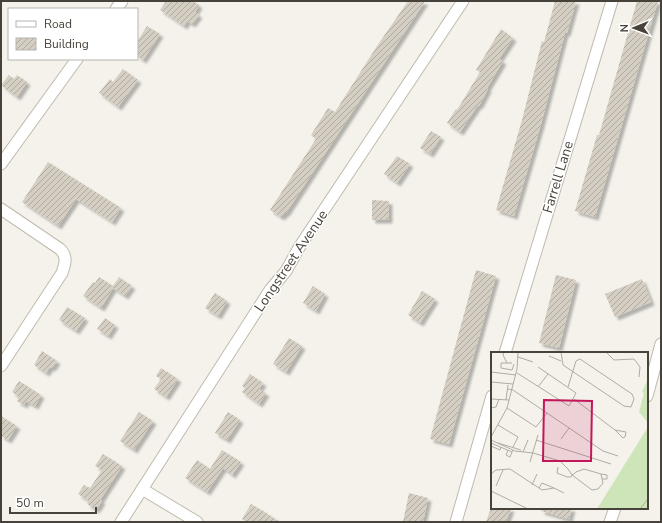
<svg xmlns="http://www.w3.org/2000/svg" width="662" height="523" font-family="'Nunito Sans',sans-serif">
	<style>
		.building { fill: url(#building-hatch); filter: url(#shadow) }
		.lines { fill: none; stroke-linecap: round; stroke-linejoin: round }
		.minor-casing { stroke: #bfbaaf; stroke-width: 13 }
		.minor { stroke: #fff; stroke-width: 11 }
		.labels { text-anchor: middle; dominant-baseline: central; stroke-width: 3; stroke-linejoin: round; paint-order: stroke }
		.street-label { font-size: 14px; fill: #48433a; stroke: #fff }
		.inset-river { fill: none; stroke: #afcfea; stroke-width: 2 }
		.inset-road { fill: none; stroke: #afaca4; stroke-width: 1 }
		.view { fill: #c2185b; fill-opacity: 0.15; stroke: #c2185b; stroke-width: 2 }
		.inset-edge { fill: none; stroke: #48433a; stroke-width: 2 }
	</style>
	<defs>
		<pattern id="building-hatch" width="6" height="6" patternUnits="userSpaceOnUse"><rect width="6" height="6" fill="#d5cec2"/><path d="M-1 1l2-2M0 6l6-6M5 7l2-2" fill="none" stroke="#afa99f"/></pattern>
		<filter id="shadow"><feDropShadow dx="3.5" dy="3.5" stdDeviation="1" flood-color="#0004"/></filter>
	</defs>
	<rect width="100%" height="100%" fill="#f4f2eb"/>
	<g class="building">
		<path d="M166,1h27l6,4 -4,7 4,3 -7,9 -5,-3 -3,5 -24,-16z"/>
		<path d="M408,1h17l-139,212h-1l-4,4 -11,-7 46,-71 -5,-4 17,-27 7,4 42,-66z"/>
		<path d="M555,1h21l-9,32h-2l-24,91 -27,92 -18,-6 26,-90 20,-79 2,1z"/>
		<path d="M637,1h21l-63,216 -20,-6 22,-76h2z"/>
		<path d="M147,26l13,8 -17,26 -6,-4v-14z"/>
		<path d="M501,29l12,9 -14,21 4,2 -16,27 1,1 -9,17 -1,-1 -18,27 -13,-9 9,-14 1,1 23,-38 -4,-2z"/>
		<path d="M123,69l15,11 -20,27 -19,-14 11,-14 3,3z"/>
		<path d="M9,75l5,4 3,-4 10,7 -10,15 -16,-12z"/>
		<path d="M431,131l10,6 -11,17 -10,-6z"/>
		<path d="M397,156l13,8 -13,19 -13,-9z"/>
		<path d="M48,162l73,46 -9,14 -36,-23 -18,27 -36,-24z"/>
		<path d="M372,200l17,1v19h-17z"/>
		<path d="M476,270l20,6 -47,168 -19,-5z"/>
		<path d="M556,275l20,5 -17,68 -20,-5z"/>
		<path d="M99,277l14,9 6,-9 13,9 -7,10 -12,-8 -12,20 -18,-12 10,-14 2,1z"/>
		<path d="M642,279l9,23 -36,15 -10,-23z"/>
		<path d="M313,286l12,8 -9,17 -13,-8z"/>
		<path d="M422,291l13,8 -15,24 -12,-8z"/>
		<path d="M215,293l12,8 -9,15 -13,-8z"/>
		<path d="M67,307l18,11 -9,13 -17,-11z"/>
		<path d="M105,318l10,7 -7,11 -11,-7z"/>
		<path d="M289,338l13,8 -16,26 -13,-8z"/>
		<path d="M42,351l15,10 -5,7 -2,-1 -4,6 -12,-8z"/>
		<path d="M161,368l17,11 -12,18 -12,-8 7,-10 -5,-3z"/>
		<path d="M250,374l13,9 -4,6 7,4 -7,11 -17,-12 3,-4 -3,-2z"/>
		<path d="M19,381l22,14 -6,11 -9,-5 -2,4 -7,-4 2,-4 -7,-5z"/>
		<path d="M139,412l14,9 -19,29 -14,-9z"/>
		<path d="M228,412l12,8 -13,20 -12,-7z"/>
		<path d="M1,416l16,10 -9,14 -7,-4z"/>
		<path d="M222,450l19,12 -9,13 -9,-7 -16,24 -22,-14 12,-18 13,9z"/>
		<path d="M103,454l19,12 -22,34 2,1 -6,9 -9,-6 2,-3 -11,-7 6,-9 6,3 12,-18 -7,-4z"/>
		<path d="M409,493l19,5 -5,24h-20z"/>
		<path d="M251,504l12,7 17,11h-33l-5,-3z"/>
		<path d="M491,508h20l-5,14h-20z"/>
		<path d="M542,508h30l-3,11 -28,-8z"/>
	</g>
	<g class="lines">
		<defs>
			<g id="minor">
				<path d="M116,9l6,-8"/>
				<path d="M1,164l76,-105"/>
				<path d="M1,209l59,40c8,8 5,15 2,24l-61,93"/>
				<path d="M505,353l107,-352"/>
				<path d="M647,396l14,-52"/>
				<path d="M142,489l55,33"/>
				<path d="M121,522l149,-232 16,-19 14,-25 163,-245"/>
				<path d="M456,522l36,-126"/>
				<path d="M610,522l5,-14"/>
			</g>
		</defs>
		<use href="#minor" class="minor-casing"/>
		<use href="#minor" class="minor"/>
	</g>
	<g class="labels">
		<g class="street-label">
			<text transform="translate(558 177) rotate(-73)">Farrell Lane</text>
			<text transform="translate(291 261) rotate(-56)">Longstreet Avenue</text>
		</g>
	</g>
	<g transform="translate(491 352)">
		<rect width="157" height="157" fill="#f4f2eb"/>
		<path d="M157,27v44l-9,-11 5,-19 -2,-1zM157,75v82h-51z" fill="#cee4b9"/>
		<path class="inset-river" d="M48,157h13"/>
		<path class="inset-road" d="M13,0l-1,3 4,8M70,0l2,13 61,41 7,1M115,0l8,8 20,-1 6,8 -1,10M58,4l12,5M27,5l15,5M21,11h-11v5l11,2 2,-6M0,20l25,3M26,21l52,33 7,-13 -38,-26M0,30l22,2M47,35l10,-13M77,35l8,-26 4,-2 52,35 2,5 -3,8M17,37l5,1 90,61 15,5M0,47l18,1M83,47l41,31M15,48l2,-15M0,56l5,-1 3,-8M16,56l29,19 11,-14M7,73l20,12 -5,10M124,78l11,2 -1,5 -2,1zM0,85l16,-29 10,-39 1,-17M70,87l8,-11M0,88l24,11 18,2 27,8 8,8 4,6 20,15 6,-1 5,-6 -2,-9 -17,-5 -8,3 -2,2 -2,1v1l-2,1h-3l-10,-4 1,-6M45,88l75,24M0,91l21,9 1,-2M7,91l23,7M0,94l9,4 1,-3M17,98l-2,5 4,2 2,-5M32,100l5,-12M39,110l8,-27M0,122l5,-4 14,-1 32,21 12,-2 10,5M110,122l6,1v4h-5M41,133l5,-11M5,134l7,-16M48,136l3,-5 12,5M0,139l37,18M149,157l8,-10"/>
		<path class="view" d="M53,48l48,1 -1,60h-48z"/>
		<rect width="157" height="157" class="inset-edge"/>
	</g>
	<rect width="662" height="523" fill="none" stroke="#48433a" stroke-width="4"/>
	<rect x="8" y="8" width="130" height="52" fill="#ffffff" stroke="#b6b4b0"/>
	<rect x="16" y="21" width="20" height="6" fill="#ffffff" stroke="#b6b4b0"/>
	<text x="44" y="28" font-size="12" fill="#48433a">Road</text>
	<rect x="16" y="38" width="20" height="12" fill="url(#building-hatch)" stroke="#b6b4b0"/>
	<text x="44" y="48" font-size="12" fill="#48433a">Building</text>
	<g transform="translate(634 28) rotate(269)" stroke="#ffffff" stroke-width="3" paint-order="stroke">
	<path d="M0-3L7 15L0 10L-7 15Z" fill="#48433a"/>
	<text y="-6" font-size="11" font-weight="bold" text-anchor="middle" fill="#48433a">N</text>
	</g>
	<path d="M10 507v6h86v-6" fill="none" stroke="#48433a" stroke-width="2"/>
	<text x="16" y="507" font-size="12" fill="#48433a" stroke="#ffffff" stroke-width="3" paint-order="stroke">50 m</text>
</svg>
